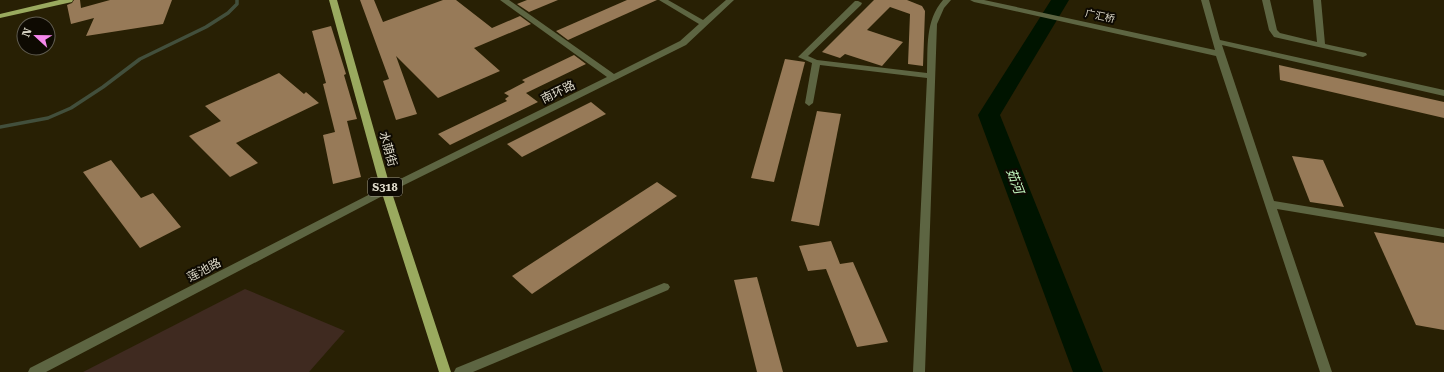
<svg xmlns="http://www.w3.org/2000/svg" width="1444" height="372" font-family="'Roboto Serif','Noto Sans SC',serif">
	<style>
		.green { fill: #3f2a20 }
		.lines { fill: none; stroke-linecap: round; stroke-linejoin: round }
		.stream { stroke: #424f3c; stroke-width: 3.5 }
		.river { fill: #001400; fill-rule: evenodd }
		.building { fill: #977a58 }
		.minor { fill: #5d6542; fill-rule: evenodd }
		.major { fill: #9aaa5f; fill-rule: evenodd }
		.labels { text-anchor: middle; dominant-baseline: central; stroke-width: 4; stroke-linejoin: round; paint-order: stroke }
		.far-street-label { font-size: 10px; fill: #ddd9c9; stroke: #0e0a02 }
		.shield { fill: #0e0a02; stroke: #9f9b8d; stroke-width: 1 }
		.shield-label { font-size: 11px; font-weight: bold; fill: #ddd9c9 }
		.street-label { font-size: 12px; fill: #ddd9c9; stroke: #0e0a02 }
		.water-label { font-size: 13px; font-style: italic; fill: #c1f5be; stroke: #0e0a02 }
	</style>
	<rect width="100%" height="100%" fill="#282004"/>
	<path class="green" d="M245,289l100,42 -36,41h-226z"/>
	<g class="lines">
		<path class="stream" d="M0,127l48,-9 23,-10 32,-21 37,-28 66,-32 22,-14 9,-9v-4"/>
		<path class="river" d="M1051,0h18l-69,115 103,257h-30l-95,-257z"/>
	</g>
	<g class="building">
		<path d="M74,0h6l1,8 29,-8h62l-9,24 -77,12 8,-18 -23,6 -4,-19 5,-2z"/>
		<path d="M360,0h14l9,22 60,-22h13l36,28 28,-12 11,8 -57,24 26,23 -62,27 -42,-42 21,58 -21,6 -13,-39 6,-2z"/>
		<path d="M527,0h31l-29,12 -12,-8z"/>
		<path d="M627,0h30l-89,40 -12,-9z"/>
		<path d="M874,0h33l15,6 3,5 -2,55 -15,-2 2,-50 -20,-7 -23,23 36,12 -21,24 -37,-12 -5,4 -18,-6z"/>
		<path d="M331,26l15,48 -2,1 13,44 -10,2 14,56 -28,7 -10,-49 12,-3 -12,-48 3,-1 -14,-52z"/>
		<path d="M574,55l12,9 -60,29 12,9 -88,43 -12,-11 69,-33 -2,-2 4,-3 -5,-3 21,-11 -3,-2z"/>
		<path d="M785,59l20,3 -31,120 -23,-4z"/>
		<path d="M1279,65l165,37v16l-164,-38z"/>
		<path d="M279,73l25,21 2,-2 13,11 -83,40 22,20 -28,14 -41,-41 32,-15 -16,-15z"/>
		<path d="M591,102l15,12 -84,43 -15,-13z"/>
		<path d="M817,111l24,3 -22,112 -28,-5z"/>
		<path d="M1292,156l31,4 21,47 -34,-5z"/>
		<path d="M111,160l30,38 12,-5 28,34 -41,21 -57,-76z"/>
		<path d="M657,182l20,14 -145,98 -20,-18z"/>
		<path d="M1374,232l70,11v87l-28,-5z"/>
		<path d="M831,241l9,23 13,-2 35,80 -31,5 -31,-78 -18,2 -9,-25z"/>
		<path d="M757,277l26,95h-26l-23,-92z"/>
	</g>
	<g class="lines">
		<g class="minor">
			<path d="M500,0h9l105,74 66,-33 19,-17 -40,-24h9l35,20 23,-20h8l-48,45 -296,147 -344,180h-18l2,-4 352,-180 225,-111z"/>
			<path d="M943,0h8l-7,8 -7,16 -12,348h-12l14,-294 -107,-13 -7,38 -4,3 -4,-3 7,-40 -14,-6 57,-56h3l4,2 -1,2 -53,51 9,4 110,13c1,-26 -2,-52 16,-73z"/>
			<path d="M970,0h14l231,50 -14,-50h8l11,40 224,50v6l-222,-51 52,156 170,28v8l-167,-28 55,163h-12l-104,-316 -242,-54z"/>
			<path d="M1262,0h8l7,30 3,3 37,9 -4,-42h8l4,44 41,9 1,2 -4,2 -89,-20 -5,-7z"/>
			<path d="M664,283l4,1 2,3 -2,3 -195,82h-19l2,-4z"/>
		</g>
		<g class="major">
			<path d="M59,0h14l-1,2 -72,16v-4z"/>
			<path d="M329,0h8l54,190 60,182h-12l-58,-182z"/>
		</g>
	</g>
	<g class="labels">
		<g class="far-street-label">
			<text transform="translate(1100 16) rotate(12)">广汇桥</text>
		</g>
		<rect class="shield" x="368" y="178" width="34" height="18" rx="3"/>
		<g class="shield-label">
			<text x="385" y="187">S318</text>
		</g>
		<g class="street-label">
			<text transform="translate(558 92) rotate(-26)">南环路</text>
			<text transform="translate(388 149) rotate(74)">水荫街</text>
			<text transform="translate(204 270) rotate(-27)">莲池路</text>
		</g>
		<g class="water-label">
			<text transform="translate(1015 181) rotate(69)">茹河</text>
		</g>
	</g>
	<g transform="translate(36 36) rotate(292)"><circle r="19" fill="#0e0a02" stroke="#615d52"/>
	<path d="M0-3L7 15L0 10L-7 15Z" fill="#f688ec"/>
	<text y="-6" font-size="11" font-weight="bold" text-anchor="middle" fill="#ddd9c9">N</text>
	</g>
</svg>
